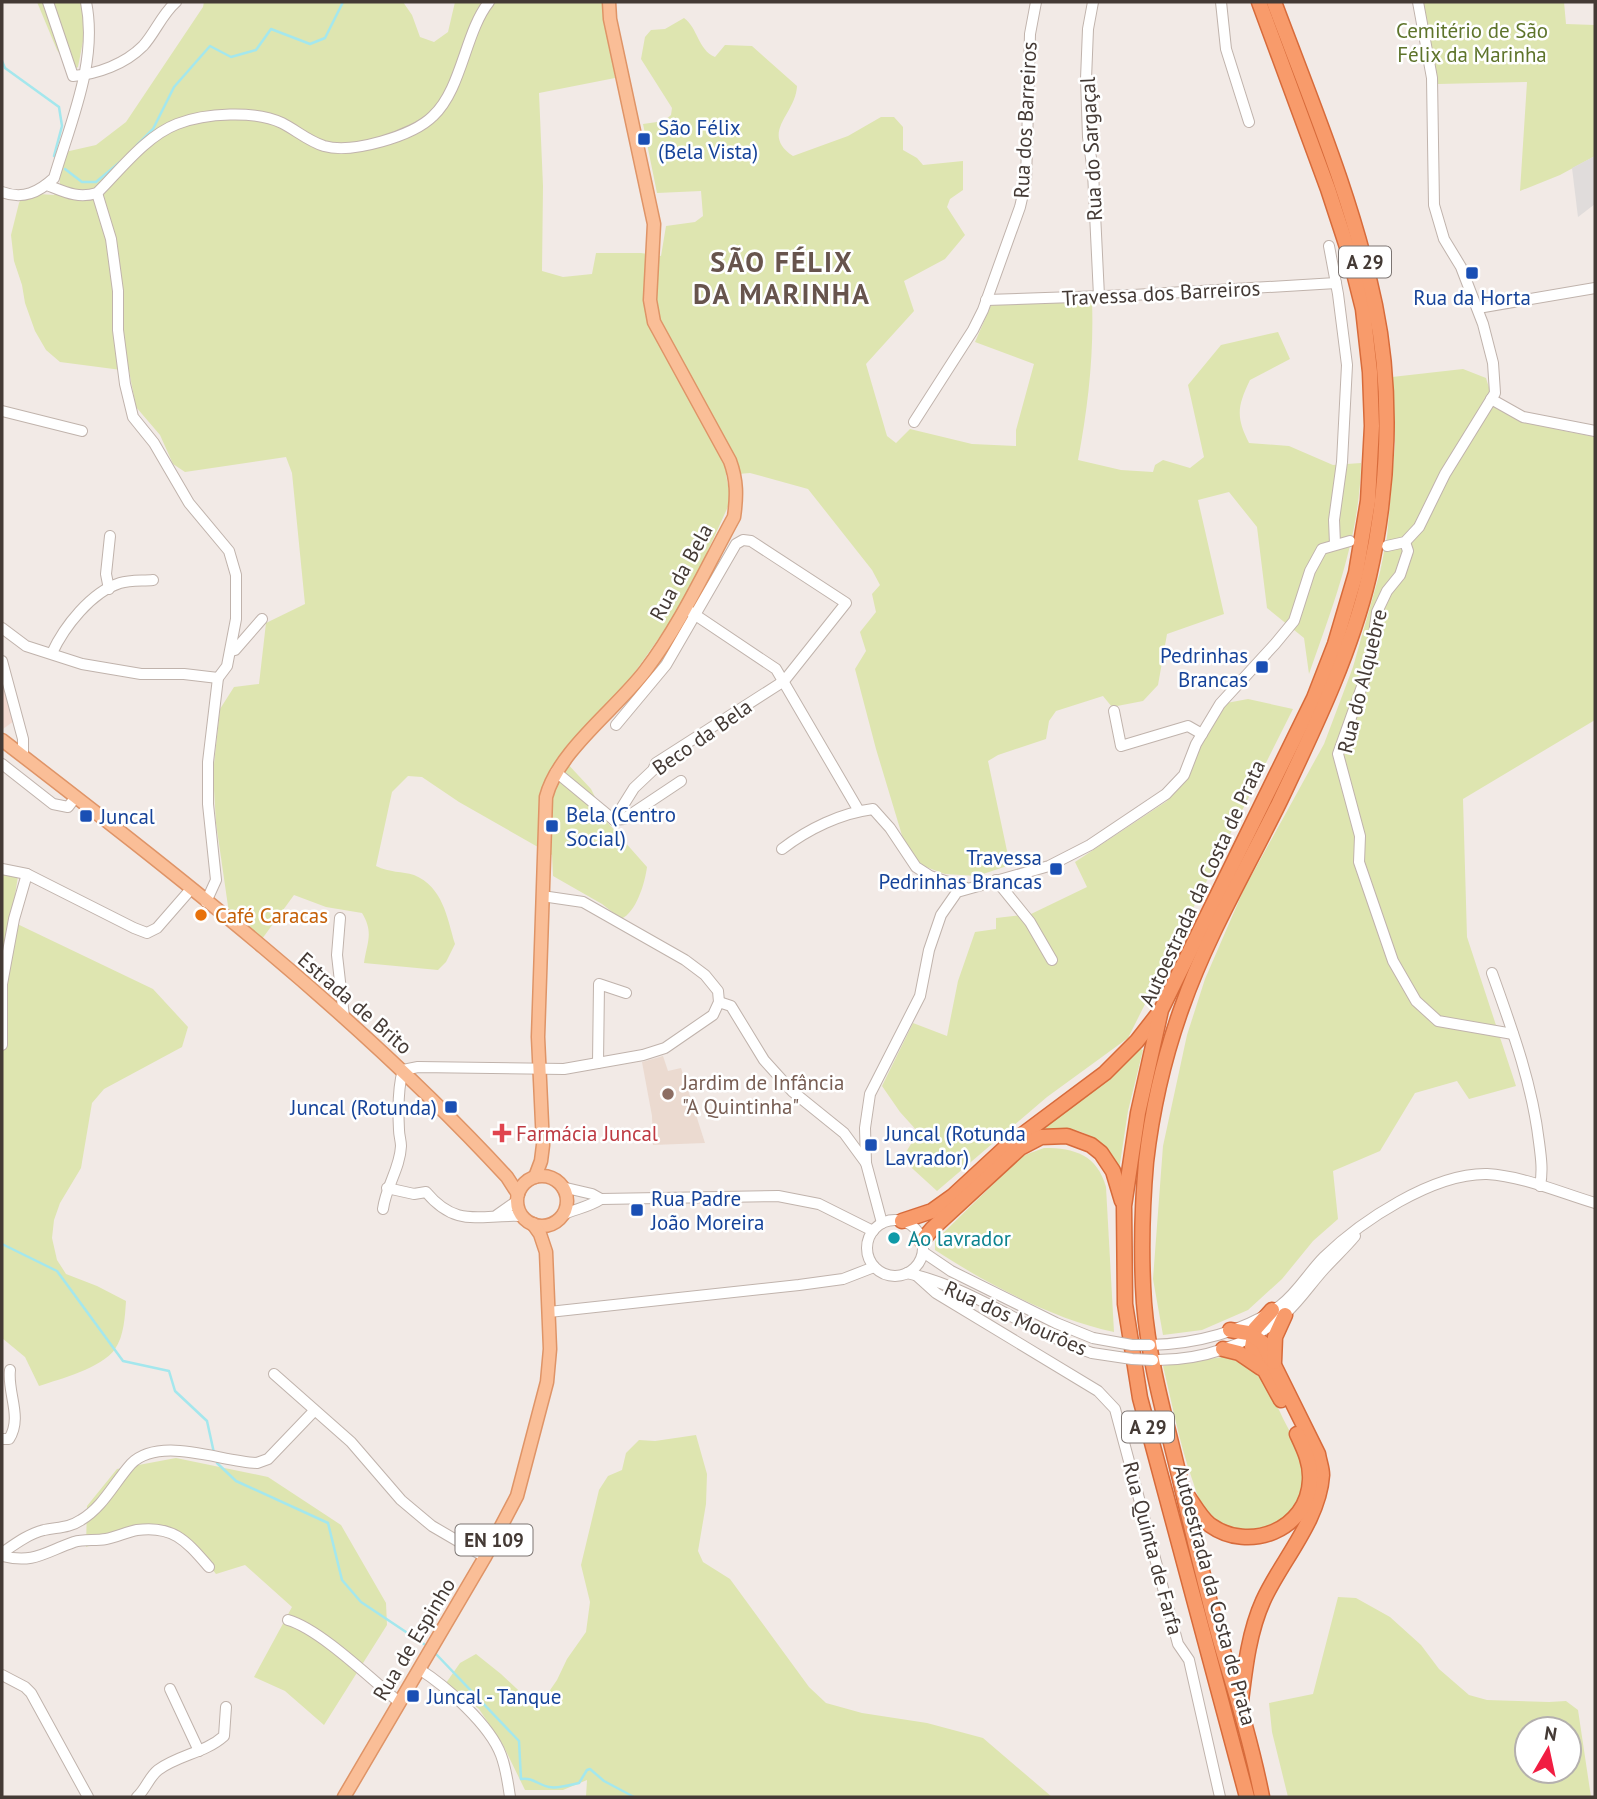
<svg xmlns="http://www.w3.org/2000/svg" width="1597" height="1799" font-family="'PT Sans',sans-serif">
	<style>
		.commercial { fill: #f4dad1 }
		.education { fill: #ebdad0 }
		.green { fill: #dee5b0; fill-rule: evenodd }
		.parking { fill: #e0dcdb }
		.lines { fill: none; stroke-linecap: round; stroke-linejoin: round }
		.stream { stroke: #a4e7ed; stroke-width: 2.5 }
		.minor-casing { stroke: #c0b3ac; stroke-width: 12 }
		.major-casing { stroke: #df9467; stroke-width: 15 }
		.highway-casing { stroke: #d76b3b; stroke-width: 17 }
		.minor { stroke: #fff; stroke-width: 10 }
		.major { stroke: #fabe97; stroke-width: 12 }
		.highway { stroke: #f89b6b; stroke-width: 14 }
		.minor-bridge-casing { stroke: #c0b3ac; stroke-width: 12; stroke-linecap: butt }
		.minor-bridge { stroke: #fff; stroke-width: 10 }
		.transit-dot { fill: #1a4fb4; stroke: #fff; stroke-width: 2.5 }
		.food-dot { fill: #e8710a; stroke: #fff; stroke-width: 2.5 }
		.education-dot { fill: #8d6e63; stroke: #fff; stroke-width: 2.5 }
		.health-dot { fill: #e0444e; stroke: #fff; stroke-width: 2.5 }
		.culture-dot { fill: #0f9aa8; stroke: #fff; stroke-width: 2.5 }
		.labels { text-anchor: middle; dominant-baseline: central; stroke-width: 5; stroke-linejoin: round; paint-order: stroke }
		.shield { fill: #fff; stroke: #7c7572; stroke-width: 2 }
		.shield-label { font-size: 19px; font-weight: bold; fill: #443a35 }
		.park-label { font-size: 21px; fill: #5e742b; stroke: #fff }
		.street-label { font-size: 21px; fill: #443a35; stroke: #fff }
		.transit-label { font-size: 21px; fill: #164399; stroke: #fff; text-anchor: start }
		.food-label { font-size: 21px; fill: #c56008; stroke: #fff; text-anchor: start }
		.education-label { font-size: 21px; fill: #785e54; stroke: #fff; text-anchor: start }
		.health-label { font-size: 21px; fill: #be3a42; stroke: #fff; text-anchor: start }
		.culture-label { font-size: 21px; fill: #0d838f; stroke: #fff; text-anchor: start }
		.district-label { font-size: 28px; font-weight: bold; letter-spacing: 2px; fill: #67544d; stroke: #fff }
	</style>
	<rect width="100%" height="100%" fill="#f2eae6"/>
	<path class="commercial" d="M2,672l12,49 -11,8 -1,-1z"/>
	<path class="education" d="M663,1056l5,15 13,-3 24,75 -52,2 -1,-29 -10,-54z"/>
	<g class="green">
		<path d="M37,2h45l3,29 -7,36 -6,4 -15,-21z"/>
		<path d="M204,2h199l9,13 8,22 14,5 14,-10 7,-30h150l10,76 -76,15 4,93 -1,85 21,6 29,-3 4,-21h45l20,3 5,-30 29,-4 8,-6 -2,-25 -44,2 -14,-69 21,-3 7,-6 1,-7 -31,-49 4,-22 6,-7 14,-1 19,-11c14,10 14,32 31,39l10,-12 27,1 45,40c-1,28 -38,47 -4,70l55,-20 33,-19h13l9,10v23l14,8 6,7 40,-4v29l-13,9 -3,8 18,28 -20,24 -41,22 10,30 -48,53 21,72 9,7 14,-14 62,15 44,2v-16l18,-66 -59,-22 17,-39 100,-2c2,54 -4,106 -14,159l43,10 32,2 2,-7 8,-5 27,8 14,-11 -16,-72 33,-40 57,-13 12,27 -40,21c-13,27 -14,37 -1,63l40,3 44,19 28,-2c-1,73 -28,143 -52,211l-5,-36 -37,-30 -10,-81 -28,-35 -31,8 26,114 -57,20 -9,51 -15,16 -31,6 -9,-11 -47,15 -7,10 -3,18 -48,16 -10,6 22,104 -33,11 -32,-2 -30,-11 -11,-21 -28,-93 -21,-80 11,-18 -6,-19 16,-20 -4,-18 8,-9 -8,-15 -64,-81 -58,-16 -24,2 5,25 -46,101 -69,98 -49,46 -3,15 27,29 17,34 39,44c-2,16 -11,46 -26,52l-19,-15 -49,-28 -1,-21 -93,-53 -37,-25 -14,-1 -16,16 -16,74c14,7 26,5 38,9 29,12 33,42 41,69l-9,18 -8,8 -74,-7c3,-21 10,-30 -2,-50l-36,-6 -32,-12 -32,44 -33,-26 -13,-90 -3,-50 7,-64 14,-22 25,-3 7,-61 39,-19 -13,-131 -6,-16 -101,15 -12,-8 -13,-29 -24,-28 -7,-36 -69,-9 -14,-12 -11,-19 -10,-28 -3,-18 -8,-24 -3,-26 8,-32 5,-10 30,2 6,-8 -1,-24 6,-11 31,-7 30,-23 77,-115z"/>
		<path d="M1420,2h144l2,22 29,1v131l-35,19 -40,16 7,-109 -89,2z"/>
		<path d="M1463,369l23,9c4,14 10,28 23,37 13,9 68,18 86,22v283l-132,79 4,138 49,149 -47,13 -12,-18 -42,12 -35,58 -47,20 5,48 -25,22 -31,38 -34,31 -46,20 -39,5 -10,-56 10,-133 24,-111 18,-56 39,-90 80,-145 29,-77 27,-95 7,-35 8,-93 -3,-67z"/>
		<path d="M1248,699l45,10 -165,329 -81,59 -110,94 -35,-32 16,-27 -18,-20 -18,-26 31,-63 34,13 11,-55 17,-49 21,-3v-11l35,-4 56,-27 -12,-25 92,-61 14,-30 40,-67z"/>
		<path d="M2,873l16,3 -7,45 142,68 35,38 -6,20 -78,42 -12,14 -11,65 -21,35 -6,17 -2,18 5,22 9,14 31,12 29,15c-1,15 -2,35 -11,48 -13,19 -55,30 -76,37l-14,-29 -23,-19z"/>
		<path d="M1137,1047l6,3 -15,61 -9,59c-23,-42 -52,-51 -96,-32z"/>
		<path d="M1044,1148c31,0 53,7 62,39l8,145c-61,-13 -127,-48 -179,-82v-9l87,-85z"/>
		<path d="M1222,1357c36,8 42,24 58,55 7,16 20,35 23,54 9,59 -69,92 -101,38 -5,-8 -7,-17 -10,-25 -13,-37 -20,-76 -29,-113z"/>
		<path d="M696,1435l11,39 -1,30 -8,47 5,11 27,17 79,108 17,16 36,10 65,10 56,15 69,59h-466l1,-17 -24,10h-38l-22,-45 -24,-36 -33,-26 14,-20 16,-9 25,20 31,29 12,-4 13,-19 10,-21 19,-27 4,-30 -9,-37 18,-75 9,-14 14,-6 4,-17 13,-13 16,1z"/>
		<path d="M176,1458l92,19 73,48 45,78 1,22 -63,100 -39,-34 -31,-14 38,-70 -47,-42 -29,9c-9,-11 -18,-26 -29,-34 -25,-19 -73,-1 -101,7l1,-41 30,-37z"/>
		<path d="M1338,1597l18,1 34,19 31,28 18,24 30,26 18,5 62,2 17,-1 12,9 13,87h-303l-16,-65 -3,-29 44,-9zM1527,1729h42v42h-42z"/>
	</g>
	<path class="parking" d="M1595,156v48l-17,13 -6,-49z"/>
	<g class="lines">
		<g class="stream">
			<path d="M2,61l3,7 54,39 3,19 -8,30"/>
			<path d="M137,145l16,-16 21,-42 36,-41 21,11 25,-7 15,-21 39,15 15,-6 18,-36"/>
			<path d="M65,169l17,13h14l24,-20"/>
			<path d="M2,1244l55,27 66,90 46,10 6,20 32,30 7,32"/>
			<path d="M217,1463l19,18 92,42 14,57 19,22 63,42"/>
			<path d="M436,1654l83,87 2,38c12,-2 17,6 28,8 9,2 21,-2 30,-4l8,-13 3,-1 14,12 30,16"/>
		</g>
		<defs>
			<g id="minor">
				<path d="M48,2l25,74c25,-2 52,-12 70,-30 12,-13 19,-32 33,-44"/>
				<path d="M1093,2l-5,27 -2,50 2,58 5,35 6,124"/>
				<path d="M1221,2l5,47 23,73"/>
				<path d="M47,185c18,7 31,14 50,8 24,-24 49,-57 80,-69 28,-11 78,-14 105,-1 14,7 26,18 42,23 28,8 89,-10 109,-30 29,-27 32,-84 56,-114"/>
				<path d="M2,192c21,8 37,0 52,-14 17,-57 44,-117 32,-176"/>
				<path d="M97,193l14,46 7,52v39l7,54 8,33 21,26 35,60 40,48 7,24v44l-9,47 -9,12 -10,84v42l8,76 -10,22"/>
				<path d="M1329,246l9,48 9,71 -5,97 -8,58 1,24"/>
				<path d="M986,300l147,-5 203,-12"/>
				<path d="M1478,308l117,-20"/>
				<path d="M1491,399l32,18 72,14"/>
				<path d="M2,411l80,20"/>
				<path d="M914,422l59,-92 10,-20 37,-103 6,-26 4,-147 6,-32"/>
				<path d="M1405,542l3,9 -8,24 -13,16 -10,21 -7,52 -32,90 22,82 -1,26 34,99 23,40 22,20 75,13"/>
				<path d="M1387,546l18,-4 14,-15 26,-53 50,-81 -2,-30 -10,-39 -22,-57 -17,-28 -10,-34 -2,-127 -14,-76"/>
				<path d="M109,589l-3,-15 4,-38"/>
				<path d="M691,612l85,57 83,142"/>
				<path d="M2,628l24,18 56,18 59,10h43l34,4"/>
				<path d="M231,651l4,-1 27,-31"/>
				<path d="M52,653c12,-26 39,-61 68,-70 10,-3 22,-2 33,-3"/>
				<path d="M2,661l21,78v17"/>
				<path d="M1114,711l7,35 67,-20 14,8"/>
				<path d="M2,764l51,40 15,3 7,-9"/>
				<path d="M556,772l58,48"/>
				<path d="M614,820l20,-32 19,-18 3,-7 128,-82 62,-78 -95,-62 -8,-1 -7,4 -70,121 -50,60"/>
				<path d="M614,820l10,-1 57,-38"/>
				<path d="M782,849c26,-20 59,-36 91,-40l17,19 26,39 14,9 36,12"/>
				<path d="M2,869l25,5 107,54 13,5 10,-5 34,-39"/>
				<path d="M996,880l34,42 22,38"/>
				<path d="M340,918l-3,37 7,62"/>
				<path d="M1492,973c20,56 40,110 47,169 2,15 4,29 1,44"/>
				<path d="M719,1002l12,4 33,54 28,31 52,42 22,30"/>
				<path d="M2,1045v-61l12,-65 13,-45"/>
				<path d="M598,1063l1,-79 27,9"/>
				<path d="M562,1187l30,7 9,5 177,-3 41,8 54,27"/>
				<path d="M387,1188l27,6 12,-2c31,37 54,22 95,24"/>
				<path d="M383,1209c3,-23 17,-40 18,-63 0,-5 -2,-11 -2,-16 -1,-19 -1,-43 4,-60l15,-3 146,2 79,-14 22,-7 48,-33 6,-13 -1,-11 -13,-16 -20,-15 -102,-58 -41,-6"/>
				<path d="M497,1215l20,-14"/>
				<path d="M562,1215c13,-6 27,-8 39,-16"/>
				<circle cx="895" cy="1248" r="28"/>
				<path d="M882,1223l-16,-60 -1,-35 5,-34 50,-98 9,-46 12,-35 16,-23 92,-26 41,-21 76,-51 18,-19 12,-31 24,-40 55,-60 19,-23 16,-50 12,-22 28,-8"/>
				<path d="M923,1252l28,19 105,52 37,15"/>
				<path d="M907,1273c65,14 122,59 185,80"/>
				<path d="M916,1275l20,18 162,98 17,18 63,235 11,16 31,137"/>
				<path d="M549,1312l250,-27 44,-6 31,-12"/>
				<path d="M1150,1345c45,-1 94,-13 131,-40 17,-13 28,-33 43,-48 37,-36 109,-84 163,-83 36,2 74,19 108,29"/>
				<path d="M1153,1360c47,1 99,-15 134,-48 14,-13 25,-30 38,-44 10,-11 21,-21 30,-32"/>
				<path d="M274,1374l77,68 50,58 31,26 53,31"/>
				<path d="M2,1439h7c14,-22 -2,-46 1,-69"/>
				<path d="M2,1553c13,-9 26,-19 42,-23 14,-3 25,-2 37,-10 22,-13 33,-37 50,-56 29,-29 90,-2 126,-1l11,-4 46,-48"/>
				<path d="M2,1556c32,8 43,-4 72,-14 10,-3 21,-1 32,-3 10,-2 21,-7 31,-9 37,-5 50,12 72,37"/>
				<path d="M288,1620c32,9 84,60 111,82"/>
				<path d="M419,1669c27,17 71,56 82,86 5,13 7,28 9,42"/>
				<path d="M2,1675l23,12 6,6 57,104"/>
				<path d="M170,1689l29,62"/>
				<path d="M137,1797c9,-8 12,-20 21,-27 20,-15 47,-17 66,-34l2,-29"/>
			</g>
			<g id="major">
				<path d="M2,740c174,134 355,274 505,437l11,17"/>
				<circle cx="542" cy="1201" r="25"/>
				<path d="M535,1177l6,-16 2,-16 -5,-108 8,-240c12,-46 70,-88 99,-126 36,-47 61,-103 89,-154 3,-21 3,-37 -4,-56l-76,-139 -4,-22 4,-76 -44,-205 -1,-17"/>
				<path d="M344,1797l141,-240 32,-61 30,-114 3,-33 -4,-97 -6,-18 -7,-10"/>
			</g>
			<g id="highway">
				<path d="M902,1221l30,-10 21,-15 53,-49 99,-74 32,-32 21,-27"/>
				<path d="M922,1241l10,-12 88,-81 21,-11 26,-1 24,9 10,8 12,18 9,30"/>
				<path d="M1272,1310l-17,19 -3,18 29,53"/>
				<path d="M1230,1330l18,3 15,10 55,111c1,7 4,14 4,21 -3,46 -41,86 -59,126 -14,31 -18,67 -22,100"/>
				<path d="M1223,1349l16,4 22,15"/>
				<path d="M1274,1362l1,-25 10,-22"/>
				<path d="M1187,1495c7,10 14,23 23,30 39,28 98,5 100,-45 1,-17 -6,-31 -13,-46"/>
				<path d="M1247,1797l-107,-399 -15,-94 -1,-98 14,-93 23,-103 153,-312 21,-54 21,-71 12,-72 4,-75 -2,-54 -7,-63 -14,-56 -21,-64 -69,-187"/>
				<path d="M1262,1797c-9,-46 -22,-91 -36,-136 -17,-57 -30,-115 -44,-173 -14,-61 -33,-122 -38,-185 -3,-45 -2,-95 2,-141 6,-52 18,-105 36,-155 25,-71 64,-137 97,-204 35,-74 71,-147 90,-227 20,-87 24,-184 6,-271 -22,-105 -64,-204 -101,-303"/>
			</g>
		</defs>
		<use href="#minor" class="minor-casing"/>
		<use href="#major" class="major-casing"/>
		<use href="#highway" class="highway-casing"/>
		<use href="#minor" class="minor"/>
		<use href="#major" class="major"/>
		<use href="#highway" class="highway"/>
		<defs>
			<g id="minor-bridge">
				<path d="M1093,1338l39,7h18"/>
				<path d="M1092,1353l40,6 21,1"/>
			</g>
		</defs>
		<use href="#minor-bridge" class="minor-bridge-casing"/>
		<use href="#minor-bridge" class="minor-bridge"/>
	</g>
	<g class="transit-dot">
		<rect x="637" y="132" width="14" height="14" rx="3.5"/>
		<rect x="1465" y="266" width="14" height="14" rx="3.5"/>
		<rect x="1255" y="660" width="14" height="14" rx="3.5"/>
		<rect x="79" y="809" width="14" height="14" rx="3.5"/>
		<rect x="545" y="819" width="14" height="14" rx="3.5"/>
		<rect x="1049" y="862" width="14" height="14" rx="3.5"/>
		<rect x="444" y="1100" width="14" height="14" rx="3.5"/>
		<rect x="864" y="1138" width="14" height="14" rx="3.5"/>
		<rect x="630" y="1203" width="14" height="14" rx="3.5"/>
		<rect x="406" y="1689" width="14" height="14" rx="3.5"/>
	</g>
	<circle class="food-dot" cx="201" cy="915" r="7"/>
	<circle class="education-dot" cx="668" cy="1094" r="7"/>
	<path class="health-dot" d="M498.5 1122.5h7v7h7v7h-7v7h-7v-7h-7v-7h7z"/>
	<circle class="culture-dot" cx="894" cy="1238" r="7"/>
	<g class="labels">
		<g class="shield">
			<rect x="1339" y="246.5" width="52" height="31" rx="5"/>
			<rect x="1122" y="1411.5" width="52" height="31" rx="5"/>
			<rect x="455.5" y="1524.5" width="77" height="31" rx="5"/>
		</g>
		<g class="shield-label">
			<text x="1365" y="262">A 29</text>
			<text x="1148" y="1427">A 29</text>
			<text x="494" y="1540">EN 109</text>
		</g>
		<g class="park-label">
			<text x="1472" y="30">Cemitério de São<tspan x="1472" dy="24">Félix da Marinha</tspan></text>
		</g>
		<g class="street-label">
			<text transform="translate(1025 120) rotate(-87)">Rua dos Barreiros</text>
			<text transform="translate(1091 149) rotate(-93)">Rua do Sargaçal</text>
			<text transform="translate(1161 293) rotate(-3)">Travessa dos Barreiros</text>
			<text transform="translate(681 572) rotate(-61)">Rua da Bela</text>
			<text transform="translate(1362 681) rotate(-76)">Rua do Alquebre</text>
			<text transform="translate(702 737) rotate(-35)">Beco da Bela</text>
			<text transform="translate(1202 883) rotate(-65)">Autoestrada da Costa de Prata</text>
			<text transform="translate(355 1003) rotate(41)">Estrada de Brito</text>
			<text transform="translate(1016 1318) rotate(24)">Rua dos Mourões</text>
			<text transform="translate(1153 1548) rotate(75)">Rua Quinta de Farfa</text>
			<text transform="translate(1215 1595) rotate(75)">Autoestrada da Costa de Prata</text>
			<text transform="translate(414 1639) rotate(-59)">Rua de Espinho</text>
		</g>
		<g class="transit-label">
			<text x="658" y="127">São Félix<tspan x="658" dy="24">(Bela Vista)</tspan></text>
			<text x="1472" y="297" text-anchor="middle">Rua da Horta</text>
			<text x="1248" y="655" text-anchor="end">Pedrinhas<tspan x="1248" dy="24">Brancas</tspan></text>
			<text x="566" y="814">Bela (Centro<tspan x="566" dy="24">Social)</tspan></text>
			<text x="100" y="816">Juncal</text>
			<text x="1042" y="857" text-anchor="end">Travessa<tspan x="1042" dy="24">Pedrinhas Brancas</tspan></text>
			<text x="437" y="1107" text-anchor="end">Juncal (Rotunda)</text>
			<text x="885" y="1133">Juncal (Rotunda<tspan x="885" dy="24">Lavrador)</tspan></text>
			<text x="651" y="1198">Rua Padre<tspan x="651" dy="24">João Moreira</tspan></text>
			<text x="427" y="1696">Juncal - Tanque</text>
		</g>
		<g class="food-label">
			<text x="215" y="915">Café Caracas</text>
		</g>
		<g class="education-label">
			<text x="682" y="1082">Jardim de Infância<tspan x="682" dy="24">"A Quintinha"</tspan></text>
		</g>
		<g class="health-label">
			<text x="516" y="1133">Farmácia Juncal</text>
		</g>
		<g class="culture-label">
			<text x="908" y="1238">Ao lavrador</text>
		</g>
		<g class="district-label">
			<text x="782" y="261">SÃO FÉLIX<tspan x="782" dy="32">DA MARINHA</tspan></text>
		</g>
	</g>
	<rect width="1597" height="1799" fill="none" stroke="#443a35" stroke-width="7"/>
	<g transform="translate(1548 1750) rotate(9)"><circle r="33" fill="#ffffff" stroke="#b4b0ae" stroke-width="2"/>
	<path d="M0-5L12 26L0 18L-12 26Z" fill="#f11d42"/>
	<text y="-10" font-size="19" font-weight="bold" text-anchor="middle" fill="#443a35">N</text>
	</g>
</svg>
